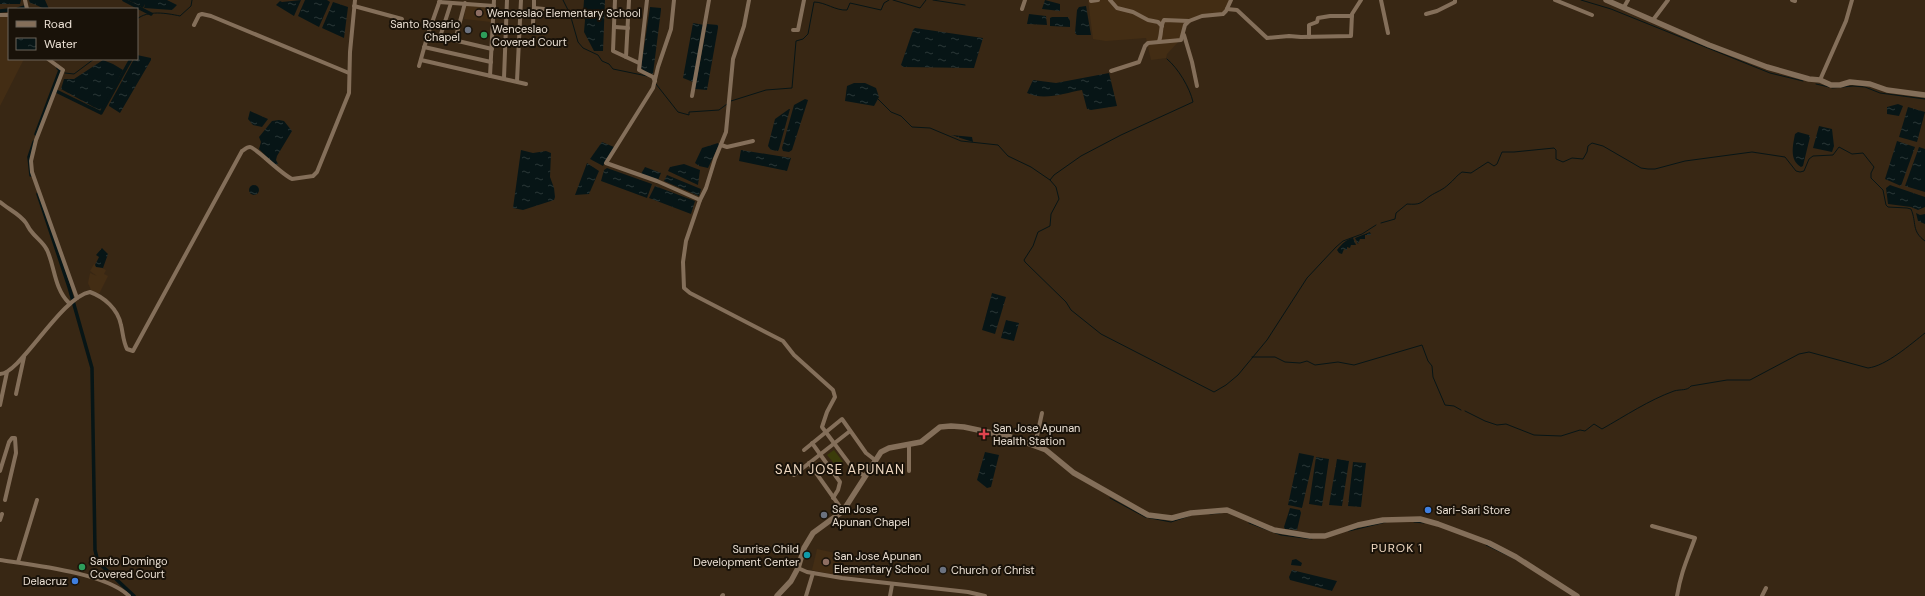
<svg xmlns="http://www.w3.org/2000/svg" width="1925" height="596" font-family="'DM Sans',sans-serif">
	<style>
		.built { fill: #432d14 }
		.green { fill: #3b3c0a }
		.water { fill: url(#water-ripples) }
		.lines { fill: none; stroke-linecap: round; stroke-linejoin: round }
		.stream { stroke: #071516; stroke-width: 1 }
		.canal { stroke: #071516; stroke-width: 3.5 }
		.street { stroke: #846f5a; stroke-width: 4 }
		.secondary { stroke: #846f5a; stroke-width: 5.5 }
		.education-dot { fill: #8d6e63; stroke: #191209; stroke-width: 1.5 }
		.worship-dot { fill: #6b7280; stroke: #191209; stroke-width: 1.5 }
		.leisure-dot { fill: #2e9e5b; stroke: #191209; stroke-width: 1.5 }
		.health-dot { fill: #e0444e; stroke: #191209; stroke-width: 1.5 }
		.shop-dot { fill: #3f7fe0; stroke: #191209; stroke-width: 1.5 }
		.culture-dot { fill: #0f9aa8; stroke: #191209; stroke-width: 1.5 }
		.labels { text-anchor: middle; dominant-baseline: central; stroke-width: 4; stroke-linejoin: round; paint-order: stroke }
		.poi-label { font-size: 11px; fill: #ebe0d4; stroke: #191209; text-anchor: start }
		.neighbourhood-label { font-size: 12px; letter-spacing: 1px; fill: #f0d9c2; stroke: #191209 }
		.quarter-label { font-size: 13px; letter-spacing: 1px; fill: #f0d9c2; stroke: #191209 }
	</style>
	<defs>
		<pattern id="water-ripples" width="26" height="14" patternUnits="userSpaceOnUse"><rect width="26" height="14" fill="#071516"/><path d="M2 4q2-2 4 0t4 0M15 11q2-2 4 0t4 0" fill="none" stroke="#2b3737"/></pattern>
	</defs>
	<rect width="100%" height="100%" fill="#382714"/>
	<g class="built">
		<path d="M1088,0h143l-7,13 -35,7 -9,20 -13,14 -1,4 -15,2 -5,-22 -40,3 -13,-2z"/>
		<path d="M466,4l27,3 -2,15 -27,-3z"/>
		<path d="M9,14v45h15l-24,47v-89z"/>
		<path d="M94,264l12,6 -2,4 4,2 -9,18 -8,-4 -3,-7 2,-10 7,3 -7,-5z"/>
		<path d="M817,549l23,5 -5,21 -23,-5z"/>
	</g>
	<path class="green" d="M834,450l9,12 -6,5 -10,-12z"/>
	<g class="water">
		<path d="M0,0h21l-1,4h-20z"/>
		<path d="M29,0h16l4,9c-7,0 -11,-4 -19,-6z"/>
		<path d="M128,0h39l10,5 -5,5 -28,-2 1,-4 -2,4z"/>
		<path d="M301,0l-7,16 -18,-11 4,-4 2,1z"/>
		<path d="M305,0h22l3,2 -11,25 -21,-11z"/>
		<path d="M584,0h21l-2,51h-9l-10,-19 1,-12 -2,-6z"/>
		<path d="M1045,0l15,4v7l-18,-2z"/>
		<path d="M333,2l15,5 -4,31 -22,-10z"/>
		<path d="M1086,6l5,29h-14l-2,-2 2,-23 2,-3z"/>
		<path d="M650,7l11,1v2l-8,64 -8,-2 -4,-4z"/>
		<path d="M1029,14l17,2 1,9 -20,-1z"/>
		<path d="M1052,17h16l2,4v6l-20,-1v-8z"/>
		<path d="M693,23l11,2 -11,57 -10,-4z"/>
		<path d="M707,24l11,1v3l-11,62 -12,-1z"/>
		<path d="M915,28l68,10 -9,30 -71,-1 -2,-2 12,-35z"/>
		<path d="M137,55l14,3v2l-31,53 -11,-7v-1l25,-46h3z"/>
		<path d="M103,60l10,4 10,6 -20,38 -4,2 -38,-21 3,-10h10z"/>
		<path d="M1109,73l8,33 -26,4 -4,-1 -5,-19c-17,3 -38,11 -55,3l6,-13 23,3z"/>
		<path d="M854,83h11l11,5 3,9 -5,9 -29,-5 2,-15z"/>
		<path d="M805,99l3,1 -16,50 -3,2 -6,-1 -1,-3 12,-43z"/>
		<path d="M1898,104l5,2 -4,10 -12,-2v-7z"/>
		<path d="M1908,107l17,5 -8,30 -18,-5z"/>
		<path d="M789,109h1l-11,40 -1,2 -7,-1 -3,-4 7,-27z"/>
		<path d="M250,111l18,8 -6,8 -9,-2 -5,-6z"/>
		<path d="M279,120l5,1 8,10 -15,25 -1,4 2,4 -3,1 -16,-16 2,-7 -2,-5 13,-16z"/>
		<path d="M1819,126l13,3 2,17 -2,6 -19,-4z"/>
		<path d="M1798,132l11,3 1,2 -7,29 -2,1c-12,-7 -8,-22 -6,-33z"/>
		<path d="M951,135l21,2 1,5z"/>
		<path d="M1897,141l18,6 -14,39 -16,-7z"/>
		<path d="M602,142l12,5 -11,19 -13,-7z"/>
		<path d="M718,143l1,2 -11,23 -9,-2 -4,-3 7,-15z"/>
		<path d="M1919,147l6,2v43l-20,-6z"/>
		<path d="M521,150l12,3 13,-2 5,2 -1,24 4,11 1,9 -1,3 -31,10 -10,-2z"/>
		<path d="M741,150l50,8 -4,13 -48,-10z"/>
		<path d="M587,163l12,8 -10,23 -14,1z"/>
		<path d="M684,164l16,6 -2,15 -30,-14 2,-4z"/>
		<path d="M645,167l16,6 -3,7 -17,-6z"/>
		<path d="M607,168l45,16 -5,14 -46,-17 3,-11z"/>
		<path d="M667,175l34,14 -2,7 -35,-15z"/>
		<circle cx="254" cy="190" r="5"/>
		<path d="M1890,185l35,12v10l-7,3 -7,-3 -23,-3 -2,-16z"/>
		<path d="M655,186l40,15 -4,13 -42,-16z"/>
		<path d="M1916,213l4,2 5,-1v10l-7,-3z"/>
		<path d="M1370,232l1,3h-6v4h-5l-2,5 -3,-6z"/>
		<path d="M1353,238l3,7h-5l-1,3 -3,-1v3l-3,-1 -2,5 -3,-1 -2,-3c5,-6 9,-11 16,-12z"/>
		<path d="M102,248l6,6 -5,14 -7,-1 -1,-2 4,-8 -3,-2z"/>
		<path d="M992,293l14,4 -11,37 -13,-4z"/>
		<path d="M1006,320l13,3 -5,18 -13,-3z"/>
		<path d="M985,452l14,3 -8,32 -4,1 -10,-8z"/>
		<path d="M1299,453l15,3 -12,52 -14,-3z"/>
		<path d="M1316,457l13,2 -7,47 -13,-2z"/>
		<path d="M1337,459l12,2 -7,45 -13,-1z"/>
		<path d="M1353,462l13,1 -5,44 -13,-1z"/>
		<path d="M1290,508l10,2 1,3 -4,17 -12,-1 -1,-2z"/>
		<path d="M1296,559l6,4 -1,3 -10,-1 1,-5z"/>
		<path d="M1292,570l45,11 -5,10 -42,-11 -1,-3z"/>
	</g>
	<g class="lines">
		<g class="stream">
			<path d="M563,0l7,14 8,28 5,6 15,7 4,6 7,3 4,5 34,7"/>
			<path d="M893,0l27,8 6,-8"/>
			<path d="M933,0l32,5"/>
			<path d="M1581,0l30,9 159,64 33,8"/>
			<path d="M137,19c11,-9 29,-6 43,-3l11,-10 1,-6"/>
			<path d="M65,73l9,1 20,-15"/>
			<path d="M656,84l22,28 11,3v-3l30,-2 8,-6"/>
			<path d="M1816,84l13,3"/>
			<path d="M1832,88l21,-2 12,1 15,6 45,6"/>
			<path d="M878,99l13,13 10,4 11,11 18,1 31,13 37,4 10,11 23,11 19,13 4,-5 27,-19 40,-21 72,-33c-3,-14 -15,-34 -26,-43"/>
			<path d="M731,101l35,-11 26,-2 4,-47 7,-2 5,-5 6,-32c11,0 22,9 33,8l3,-7 31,7 3,-7 5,-3"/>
			<path d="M1050,180l6,7 3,12 -8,15 -1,12 -12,6 -5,14 -9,14 1,2 41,40 5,8 30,24 113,58 12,-7 12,-10 29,-35 40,-62 29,-31 7,-6 19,-7 14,-9"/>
			<path d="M1381,223l14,-4 1,-6 11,-9c14,1 13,-1 23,-8 6,-4 13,-6 19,-12 5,-4 7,-8 13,-12l9,1 17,-11 6,4 3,-2 5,-12h12l40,-4 2,2v9l7,3 9,-4 11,1 4,-7 1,-6 4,-3 11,3 38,22 7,1h7l30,-8 67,-9 33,5 11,14 4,1 4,-1 5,-12 4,-3 20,-1 6,-8 13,7 11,-1 11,14 -3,6v5l12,12 3,15 2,2 19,1 4,1c6,14 0,22 14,32"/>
			<path d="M1252,357h23l10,5 15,1 7,-2 8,4 23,-3 16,3 68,-20 6,16 4,5 1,11 12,28 9,1 7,4"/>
			<path d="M1465,411l20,10 12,4 9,-1 28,11 27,1 19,-6 5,1 9,-7 8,5c23,-13 47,-29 72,-38 7,-2 13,0 17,-5l36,-6h23l49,-26 10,-2 59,16c18,-2 43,-24 57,-35"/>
			<path d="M1110,498l35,19 26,5 18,-6"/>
			<path d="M1210,514l10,-1"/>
			<path d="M1414,522l10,1"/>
			<path d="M1249,523l32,12 31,4"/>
			<path d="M1349,531l37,-9"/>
			<path d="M1486,545l31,15"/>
		</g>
		<g class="canal">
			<path d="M124,0l27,14"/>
			<path d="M18,9l7,-2"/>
			<path d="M0,11l9,-1"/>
			<path d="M54,90l47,23 30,-54"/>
			<path d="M36,134l24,-64 -2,-2"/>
			<path d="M31,175l-2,-18 5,-15"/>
			<path d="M38,194l31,93 23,81 3,182 3,12 36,34"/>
		</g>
		<g class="street">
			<path d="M25,0l2,9"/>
			<path d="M534,0v8l10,1"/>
			<path d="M615,0l-2,51 26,12"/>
			<path d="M647,0l-8,70 14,7 2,4"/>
			<path d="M674,0l-3,29 -13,38 -5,21 -47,75 51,18 43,19"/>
			<path d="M749,0l-5,26 -11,33 -7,73 -11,27 -9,29 -6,12 -14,41 -3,21 1,26 6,5 93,48 11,14 39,35 2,7 -8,15 -5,15 32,43 11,6"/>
			<path d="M1110,0l7,8 16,4 15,8 10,2 4,4"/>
			<path d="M1381,0l7,33"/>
			<path d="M1555,0l37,15"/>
			<path d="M1792,0l3,1"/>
			<path d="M1091,1l7,-1"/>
			<path d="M439,2l55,4"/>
			<path d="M354,6l48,13"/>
			<path d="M1624,7l4,-7"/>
			<path d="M1022,9l3,-9"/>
			<path d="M1227,9l10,1 30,28 22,-2 12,1 50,-1 1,-22 9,-14"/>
			<path d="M1426,14l11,-3 18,-9v-2"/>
			<path d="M0,15h9"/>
			<path d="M1653,20l15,-20"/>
			<path d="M533,23l1,-15"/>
			<path d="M194,25l5,-10 3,-1 9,2 138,57"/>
			<path d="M615,27l13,1"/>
			<path d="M793,30h5l6,-30"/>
			<path d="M428,34l64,15"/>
			<path d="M1184,35l8,27 5,24"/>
			<path d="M440,37l11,-34"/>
			<path d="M1309,37v-12l8,-3 1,-4 12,-2h22"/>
			<path d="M455,40l10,-37"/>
			<path d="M1159,41c3,-7 1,-15 5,-21l25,1 13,-5 21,-2 3,-3 5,-11"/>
			<path d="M424,47l67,15"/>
			<path d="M626,57l3,-57"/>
			<path d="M48,59l15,11 -27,70 -5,21 1,11 45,126"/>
			<path d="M421,60l105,24"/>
			<path d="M419,66l9,-32 12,-34"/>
			<path d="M1111,71l28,-9 6,-16 3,-3 33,-3 4,-15 4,-4"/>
			<path d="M490,76l4,-76"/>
			<path d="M504,78l3,-78"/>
			<path d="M1820,80l26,-59 6,-21"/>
			<path d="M517,81l4,-81"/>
			<path d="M692,96l17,-96"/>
			<path d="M721,145l6,2 26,-6"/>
			<path d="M0,202c8,7 20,12 26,21 2,3 3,6 5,8 5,7 12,11 16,19 8,17 7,38 22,53"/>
			<path d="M0,374c20,0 61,-77 90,-82 14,5 28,17 31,33 2,8 2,16 6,24l6,2 109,-200c3,-2 5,-4 8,-4 5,0 31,27 42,32l21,-3 4,-4 32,-79 1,-41 5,-52"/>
			<path d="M16,394l8,-37"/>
			<path d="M0,405l7,-33"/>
			<path d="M812,443l28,39 -2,8 -5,8"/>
			<path d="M1035,445l7,-32"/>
			<path d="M804,450l38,-31 24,34 9,7"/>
			<path d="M809,463l34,48"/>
			<path d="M0,471l9,-29 3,-4h3l1,15 -11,47"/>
			<path d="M909,471v-26"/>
			<path d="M794,475l56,-44"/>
			<path d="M0,520l2,-6"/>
			<path d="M1652,526l43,12c-8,22 -14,34 -18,58"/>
			<path d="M0,560c33,5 106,13 129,36"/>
			<path d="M18,562l19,-62"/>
			<path d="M798,568l9,4 35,6 126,14 17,4"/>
			<path d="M722,596l1,-1"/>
			<path d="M806,596l7,-23"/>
			<path d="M890,596l2,-11"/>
			<path d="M1762,596l4,-8"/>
		</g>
		<g class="secondary">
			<path d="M1606,0l103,45 58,22 42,12 11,1 11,5h9l10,-3 20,2 17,6 38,5"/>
			<path d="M777,596l14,-15 7,-13 6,-20 9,-15 30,-22 38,-59 8,-4 32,-6 19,-15 11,-1 13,1 47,10 35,13 28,23 74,42 24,3 19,-5 36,-3 47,20 36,6h15l33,-11 25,-5 37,-1 18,5 51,19 27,14 61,39"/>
		</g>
	</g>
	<g class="education-dot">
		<circle cx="479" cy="13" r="4"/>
		<circle cx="826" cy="562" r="4"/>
	</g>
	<g class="worship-dot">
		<circle cx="468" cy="30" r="4"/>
		<circle cx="824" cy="515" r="4"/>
		<circle cx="943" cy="570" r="4"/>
	</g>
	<g class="leisure-dot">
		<circle cx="484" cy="35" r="4"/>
		<circle cx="82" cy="567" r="4"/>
	</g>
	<path class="health-dot" d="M982 428h4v4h4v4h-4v4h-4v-4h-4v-4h4z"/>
	<g class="shop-dot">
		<circle cx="1428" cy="510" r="4"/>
		<circle cx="75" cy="581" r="4"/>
	</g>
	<circle class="culture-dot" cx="807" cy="555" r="4"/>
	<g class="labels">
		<g class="poi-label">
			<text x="487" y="13">Wenceslao Elementary School</text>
			<text x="460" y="24" text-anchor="end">Santo Rosario<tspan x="460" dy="13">Chapel</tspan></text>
			<text x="492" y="29">Wenceslao<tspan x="492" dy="13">Covered Court</tspan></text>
			<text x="993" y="428">San Jose Apunan<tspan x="993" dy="13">Health Station</tspan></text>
			<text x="832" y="509">San Jose<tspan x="832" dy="13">Apunan Chapel</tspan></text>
			<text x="1436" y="510">Sari-Sari Store</text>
			<text x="799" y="549" text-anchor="end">Sunrise Child<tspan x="799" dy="13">Development Center</tspan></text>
			<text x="834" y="556">San Jose Apunan<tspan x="834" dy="13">Elementary School</tspan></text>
			<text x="90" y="561">Santo Domingo<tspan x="90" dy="13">Covered Court</tspan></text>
			<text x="951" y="570">Church of Christ</text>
			<text x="67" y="581" text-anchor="end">Delacruz</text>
		</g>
		<g class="neighbourhood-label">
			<text x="1397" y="548">PUROK 1</text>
		</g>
		<g class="quarter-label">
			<text x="840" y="469">SAN JOSE APUNAN</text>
		</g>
	</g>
	<rect x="8" y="8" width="130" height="52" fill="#191209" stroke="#6d645a"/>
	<rect x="16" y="21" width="20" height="6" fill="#846f5a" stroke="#6d645a"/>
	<text x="44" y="28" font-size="12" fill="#ebe0d4">Road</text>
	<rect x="16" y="38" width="20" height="12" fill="url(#water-ripples)" stroke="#6d645a"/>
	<text x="44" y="48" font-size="12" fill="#ebe0d4">Water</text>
</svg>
